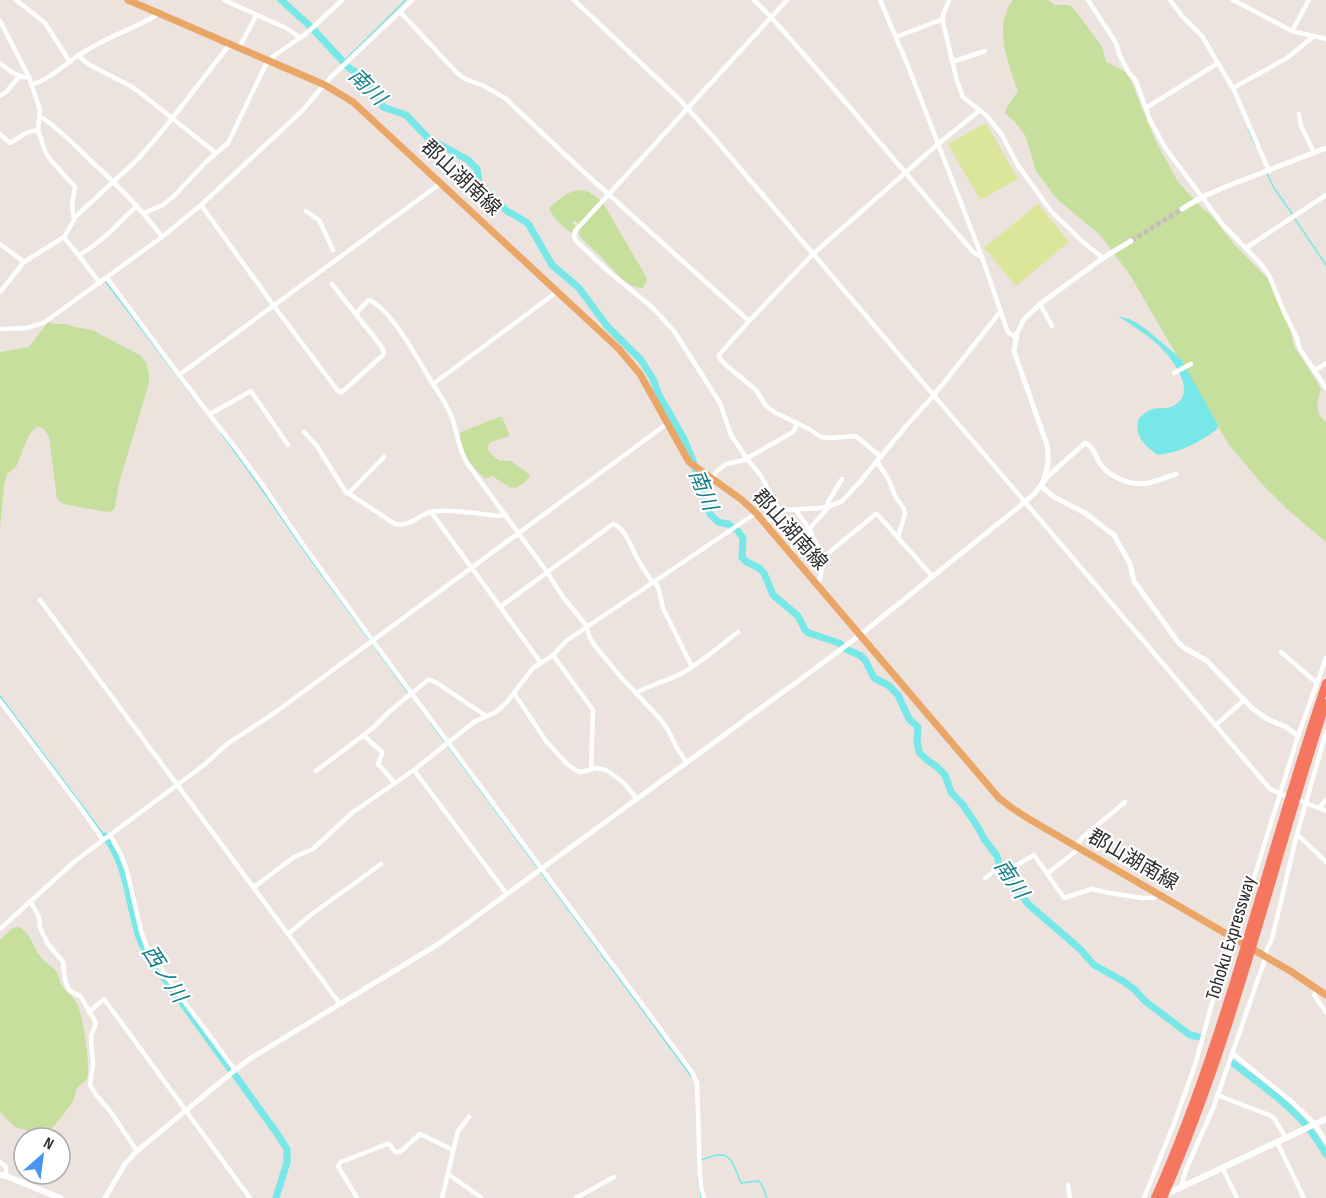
<svg xmlns="http://www.w3.org/2000/svg" width="1326" height="1198" font-family="'Sofia Sans Condensed','Noto Sans JP',sans-serif">
	<style>
		.green { fill: #c6df9d }
		.pitch { fill: #dbe69a }
		.water { fill: #77e8e7 }
		.lines { fill: none; stroke-linecap: round; stroke-linejoin: round }
		.stream { stroke: #77e8e7; stroke-width: 1.5 }
		.river { stroke: #77e8e7; stroke-width: 7 }
		.tertiary-tunnel { stroke: #c5bdba; stroke-width: 5; stroke-dasharray: 5 2.5; stroke-linecap: butt }
		.minor { stroke: #fff; stroke-width: 4.5 }
		.tertiary { stroke: #fff; stroke-width: 5 }
		.secondary { stroke: #fff; stroke-width: 6 }
		.primary { stroke: #e9a666; stroke-width: 7 }
		.motorway { stroke: #f5775f; stroke-width: 8 }
		.labels { text-anchor: middle; dominant-baseline: central; stroke-width: 4.5; stroke-linejoin: round; paint-order: stroke }
		.street-label { font-size: 20px; fill: #2b2b2b; stroke: #fff }
		.water-label { font-size: 21px; font-style: italic; fill: #158088; stroke: #fff }
	</style>
	<rect width="100%" height="100%" fill="#ece2de"/>
	<g class="green">
		<path d="M1013,0h35l7,5h13l3,1 4,4 27,37 4,15 20,10 4,6 26,64 22,40 24,26 9,7 22,28 35,36 22,50 4,17 22,34 5,10c-5,13 -6,23 5,32v120l-39,-33 -25,-25 -33,-39 -99,-170 -30,-40 -43,-36 -21,-28 -11,-36 -10,-13 -10,-9 2,-6 11,-16c-10,-27 -25,-65 -5,-91z"/>
		<path d="M579,190l10,2 13,9 43,74 2,4 -4,9c-18,0 -30,-20 -42,-31 -7,-7 -14,-13 -21,-20l-1,-11 -3,-5h-3v2l4,5 -5,5c-10,-6 -18,-14 -23,-25 9,-7 18,-17 30,-18z"/>
		<path d="M48,322l5,2h12l10,3 17,3 48,25 6,8 3,10v10l-30,100 -4,24 -3,4 -5,1 -44,-8 -6,-5 -8,-62 -5,-8 -7,-3 -8,9 -13,32 -9,7 -3,12 -4,42v-176l29,-5z"/>
		<path d="M499,417h3l8,19 -19,6 -3,3v4l4,6 8,6h11l19,14c-2,6 -9,10 -14,13l-7,-1 -17,-11 -6,3c-11,-8 -31,-33 -25,-47z"/>
		<path d="M19,927c12,6 13,19 21,29 4,6 12,10 16,15 3,5 3,9 5,13 4,8 14,13 17,22 5,11 13,62 9,72 -2,5 -7,6 -10,10 -2,4 -2,9 -4,13 -1,3 -21,28 -23,29 -2,1 -5,2 -8,4l-27,-7 -15,-15v-172l13,-12z"/>
	</g>
	<g class="pitch">
		<path d="M986,123l32,56 -38,21 -32,-56z"/>
		<path d="M1038,204l31,38 -53,44 -32,-38z"/>
	</g>
	<path class="water" d="M1118,316l11,3 10,5 14,11 28,24 37,66v2l-2,3c-16,12 -38,23 -58,25 -14,-10 -23,-18 -20,-35 15,-19 24,-7 37,-15 24,-14 -5,-50 -19,-62 -11,-10 -25,-18 -38,-27z"/>
	<g class="lines">
		<g class="stream">
			<path d="M343,62l63,-62"/>
			<path d="M1248,129l7,15"/>
			<path d="M1267,173l7,15 19,27"/>
			<path d="M1295,219l31,46"/>
			<path d="M105,281l88,115"/>
			<path d="M221,433l40,55 42,61 105,143"/>
			<path d="M0,696l105,140"/>
			<path d="M431,723l107,145"/>
			<path d="M541,872l150,204"/>
			<path d="M701,1160c30,-12 29,-3 40,23l18,-2 3,4 5,13"/>
			<path d="M698,1179l3,19"/>
		</g>
		<g class="river">
			<path d="M281,0l30,27 38,41 17,11 17,28 23,8 22,23 40,22 9,9 2,12 3,6 25,24 19,11 3,3 23,40 27,23 28,38 34,34 12,19 6,16 25,44 8,19 18,56 8,8 10,2 10,7 5,7 -1,19 3,4 14,7 5,5 9,22 25,21 7,14 4,3 30,10 7,6 15,7 4,4 9,18 14,7 10,10 11,24 9,8 -1,14 2,11 8,8 9,6 9,9 6,17 12,13 16,24 5,10 13,17 2,8 3,5 26,35 52,45 14,16 29,16 12,9 10,11 45,34 9,2"/>
			<path d="M105,836c22,29 23,65 33,98 3,10 8,18 13,26l79,109"/>
			<path d="M1233,1063c24,19 51,37 71,60 9,10 15,20 22,31"/>
			<path d="M235,1075l41,57 11,17v13l-11,36"/>
		</g>
		<path class="tertiary-tunnel" d="M1131,241l51,-32"/>
		<g class="minor">
			<path d="M16,0l29,23 25,39"/>
			<path d="M224,0l64,29 12,9"/>
			<path d="M574,0l104,98 31,34 561,657 15,7"/>
			<path d="M754,0l17,17 58,66 144,169 9,5"/>
			<path d="M880,0l28,66 74,191 24,70 2,5 7,5"/>
			<path d="M949,0l-6,15v7l14,59 6,16 24,19 7,9 8,10 15,29 34,47 33,32 19,15"/>
			<path d="M1088,0l28,43 4,13 9,17 7,8 14,39 16,29 57,76 38,39 8,11 15,37 12,24 4,13 26,39"/>
			<path d="M1170,0l12,16 20,20 20,34 11,18 36,83"/>
			<path d="M1233,0l59,31 34,8"/>
			<path d="M399,13l4,2 54,58 8,6 17,6 23,13 70,66 174,157"/>
			<path d="M0,21l29,56 11,33 -2,20 7,21 4,7 26,29 -3,18 2,15 -10,17 -40,25 -24,30"/>
			<path d="M1292,31l17,-31"/>
			<path d="M896,37l47,-18"/>
			<path d="M239,48l17,-32"/>
			<path d="M78,55l10,9 46,24 82,65"/>
			<path d="M952,62l33,-11"/>
			<path d="M0,63c8,6 18,16 29,14"/>
			<path d="M31,85c19,-6 33,-20 48,-30 25,-17 54,-26 80,-41"/>
			<path d="M1233,88l54,-30 27,-22"/>
			<path d="M0,96l6,-4 13,-15"/>
			<path d="M1146,108l72,-45"/>
			<path d="M1299,114l2,12 13,26"/>
			<path d="M40,116c18,12 34,28 49,43 26,24 52,49 73,78"/>
			<path d="M0,134l10,9 18,-11 10,-2"/>
			<path d="M201,205l73,101 64,85 4,1 41,-37 1,-3 -3,-6 -49,-62"/>
			<path d="M306,211l13,9 14,30"/>
			<path d="M144,213l19,-8 10,-8 34,-36 21,-18 39,-81 8,-7 32,-22 35,-33"/>
			<path d="M74,218l64,-59 29,-34 63,-81"/>
			<path d="M64,237l36,46"/>
			<path d="M0,244l24,18"/>
			<path d="M1246,248l80,-53"/>
			<path d="M79,255c23,-12 39,-32 58,-49"/>
			<path d="M107,278l72,97 58,75 25,34 42,62 69,95 319,431 5,11 3,93 1,11 3,11"/>
			<path d="M1040,304l12,22"/>
			<path d="M356,313l13,-13c22,9 48,58 61,79 7,12 16,24 21,36 6,16 7,33 16,48l80,109 16,25 23,28 3,11 6,10 25,30 41,44 7,10 9,18 9,14"/>
			<path d="M0,329l28,-1 17,-6 117,-85 39,-32 101,-94 28,-33 82,-78"/>
			<path d="M1314,371l12,-8"/>
			<path d="M1174,373l17,-9"/>
			<path d="M179,375l262,-192"/>
			<path d="M433,384l125,-93"/>
			<path d="M210,414l41,-23 37,54"/>
			<path d="M304,432l13,14 28,45 50,33c14,3 23,-8 35,-12 12,-4 52,2 67,4l9,-1"/>
			<path d="M881,457l-25,-21 -26,2 -9,-1 -12,-8 -33,-16 -10,-7 -10,-16 -29,-24 -7,-7 -1,-4 30,-34 64,-67 125,-110 42,-34"/>
			<path d="M877,462l11,16 7,18 9,13 1,5 -7,23"/>
			<path d="M711,479l6,-8 9,-7 18,-4 49,-28 4,-8"/>
			<path d="M348,494l36,-37"/>
			<path d="M795,509l14,20 15,30"/>
			<path d="M780,511l-19,-35 -14,-17 -16,-24 -11,-32 -46,-72 -21,-23 -45,-37 -32,-30 -2,-4 1,-6 212,-231"/>
			<path d="M431,512l110,151"/>
			<path d="M765,524l13,-11 6,-3 36,-2 9,-2 12,-4 18,-19 48,-58 27,-30 67,-84"/>
			<path d="M789,552l38,-43 1,-7 14,-23"/>
			<path d="M655,582l4,8 4,18 29,59"/>
			<path d="M818,585c4,-10 3,-20 8,-30l50,-41 2,1 54,61"/>
			<path d="M40,600l300,404"/>
			<path d="M500,607l113,-83c11,3 17,20 22,30 5,10 12,20 18,29"/>
			<path d="M1281,652l36,31"/>
			<path d="M553,655l40,55 -2,59"/>
			<path d="M514,693l32,48 21,23 10,7 5,1 14,-4 10,2 17,12 14,17"/>
			<path d="M636,693c15,-9 33,-12 48,-21 19,-11 36,-26 54,-40"/>
			<path d="M0,701l80,106 23,33"/>
			<path d="M1216,725l28,-25"/>
			<path d="M363,735l19,17v2l-4,10 17,19"/>
			<path d="M414,770l93,124"/>
			<path d="M316,771l57,-43 17,-17 38,-31h3l6,3 49,33"/>
			<path d="M1301,801l25,10"/>
			<path d="M1319,808l7,-8"/>
			<path d="M1297,834l29,28"/>
			<path d="M110,835l11,20 6,16 14,60 6,17 31,45 57,77"/>
			<path d="M1076,846l6,-8 43,-36"/>
			<path d="M1048,873l32,-25"/>
			<path d="M985,878l15,-11 12,1 22,-13 30,43 28,-9 18,4 32,5h12l5,-4"/>
			<path d="M254,887l40,-30 19,-8 40,-37 61,-42 60,-48 22,-10 11,-10 26,-34 20,-13 13,-14 190,-128"/>
			<path d="M30,901l9,16 1,10 2,5 6,12 15,18 2,18 4,10 12,7 15,26 -5,13 2,29 -3,20 6,10 14,16 27,40"/>
			<path d="M0,929l75,-68 129,-96 23,-21 46,-30 395,-291"/>
			<path d="M288,934l24,-20 69,-50"/>
			<path d="M1318,988l-4,7 12,17"/>
			<path d="M89,1012l15,-13 146,199"/>
			<path d="M1232,1053l60,49 23,22 11,18"/>
			<path d="M1217,1095l52,20 5,3 12,20"/>
			<path d="M1277,1142l27,56"/>
			<path d="M0,1162l6,5v9"/>
			<path d="M1222,1167l15,31"/>
			<path d="M448,1174l34,24"/>
			<path d="M1068,1185l2,13"/>
			<path d="M1181,1187l4,-15 29,-66 52,-150 1,-7 5,-10 25,-105 29,-102"/>
			<path d="M357,1198l-19,-32 3,-4 46,-18 3,1 5,7h5l20,-18 33,16"/>
			<path d="M442,1198l16,-67 11,-14"/>
			<path d="M576,1198l38,-21"/>
			<path d="M1144,1198l31,-77 20,-56 31,-112 18,-43 54,-174 28,-78"/>
		</g>
		<g class="tertiary">
			<path d="M1182,209l20,-12 23,-10 101,-39"/>
			<path d="M1131,241l-28,17 -63,46 -16,15 -7,14 -3,18 33,94c3,16 0,27 -6,41l13,11 31,16 29,22 16,29 4,17 44,61 5,5 24,14 45,47 15,11 19,8 12,9"/>
			<path d="M105,1198l20,-34 12,-13 98,-81 13,-10 192,-117 384,-281 36,-27 165,-133 10,-9 13,-17 37,-33c8,3 11,14 16,22 10,13 31,21 47,18 10,-2 19,-6 28,-9"/>
		</g>
		<g class="secondary">
			<path d="M0,1175l6,1 54,22"/>
			<path d="M1171,1192l155,-73"/>
		</g>
		<path class="primary" d="M128,0l197,85 28,17 266,247 21,25 49,88 53,38 14,13 243,285 13,10 17,11 263,153 34,23"/>
		<g class="motorway">
			<path d="M1155,1198c74,-166 112,-344 171,-515"/>
			<path d="M1163,1198c70,-159 109,-330 163,-495"/>
		</g>
	</g>
	<g class="labels">
		<g class="street-label">
			<text transform="translate(461 178) rotate(43)">郡山湖南線</text>
			<text transform="translate(790 530) rotate(48)">郡山湖南線</text>
			<text transform="translate(1133 860) rotate(30)">郡山湖南線</text>
			<text transform="translate(1231 938) rotate(-73)">Tohoku Expressway</text>
		</g>
		<g class="water-label">
			<text transform="translate(367 87) rotate(45)">南川</text>
			<text transform="translate(703 490) rotate(68)">南川</text>
			<text transform="translate(1011 879) rotate(56)">南川</text>
			<text transform="translate(164 974) rotate(57)">西ノ川</text>
		</g>
	</g>
	<g transform="translate(42 1156) rotate(28)"><circle r="28" fill="#ffffff" stroke="#aaaaaa" stroke-width="1.5"/>
	<path d="M0-4.5L10 22L0 15L-10 22Z" fill="#4795f0"/>
	<text y="-9" font-size="16" font-weight="bold" text-anchor="middle" fill="#2b2b2b">N</text>
	</g>
</svg>
